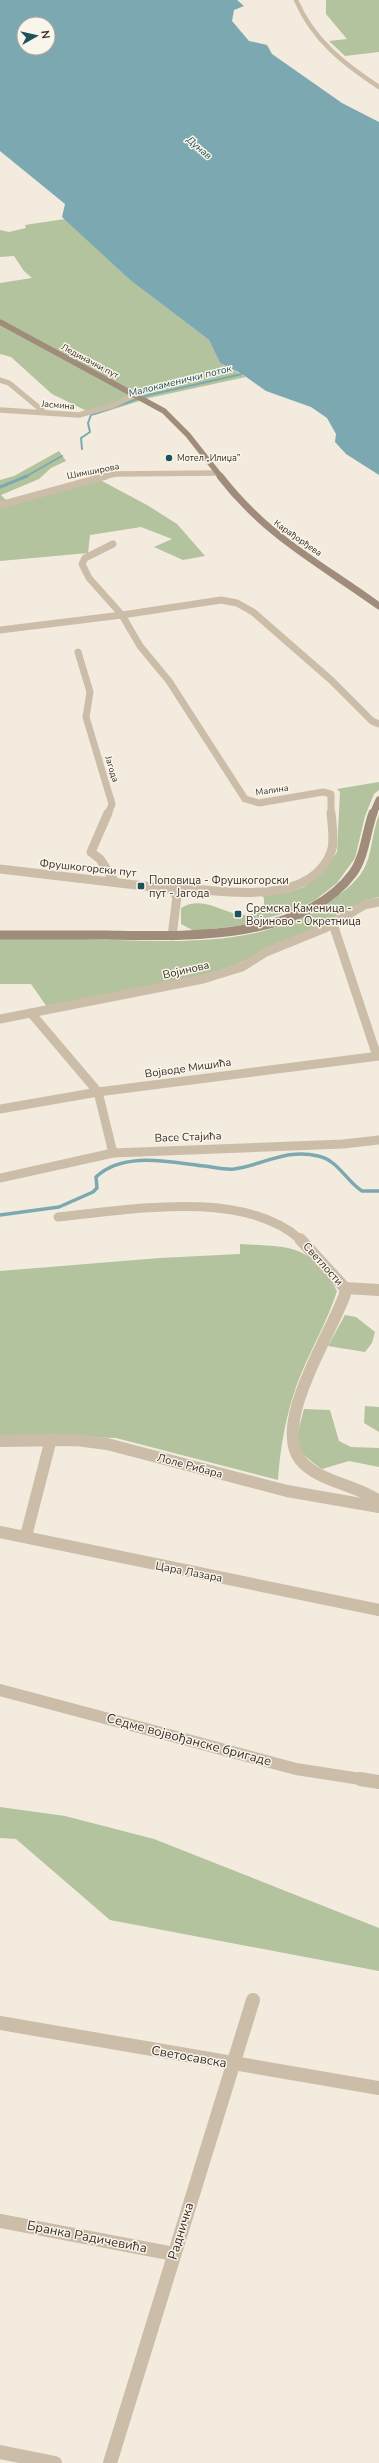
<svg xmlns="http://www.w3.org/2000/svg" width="379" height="2463" font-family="'Nunito Sans',sans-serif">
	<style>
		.green { fill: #b2c39d }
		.water { fill: #7ca9b1; fill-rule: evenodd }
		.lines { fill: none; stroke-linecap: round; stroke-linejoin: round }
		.stream-far2 { stroke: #7ca9b1; stroke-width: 2 }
		.stream-far1 { stroke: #7ca9b1; stroke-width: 3 }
		.stream { stroke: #7ca9b1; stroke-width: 3.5 }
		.minor-far5 { stroke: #ccbda9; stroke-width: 4.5 }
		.minor-far4 { stroke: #ccbda9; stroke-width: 5.5 }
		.minor-far3 { stroke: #ccbda9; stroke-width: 7 }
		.minor-far2 { stroke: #ccbda9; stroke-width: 9 }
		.minor-far1 { stroke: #ccbda9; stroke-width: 12 }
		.minor { stroke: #ccbda9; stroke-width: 14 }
		.tertiary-far1 { stroke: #ccbda9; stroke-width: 9 }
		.tertiary { stroke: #ccbda9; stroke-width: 12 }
		.secondary-far2 { stroke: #a08c7a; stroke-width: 5.5 }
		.secondary-far1 { stroke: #a08c7a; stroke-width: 7 }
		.secondary { stroke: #a08c7a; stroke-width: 9 }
		.poi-dot { fill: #1d515b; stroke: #faf5ea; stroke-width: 1.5 }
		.labels { text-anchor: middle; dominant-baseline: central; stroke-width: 3; stroke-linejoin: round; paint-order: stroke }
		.far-street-label { font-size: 9px; fill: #393029; stroke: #faf5ea }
		.far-poi-label { font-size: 9px; fill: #393029; stroke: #faf5ea; text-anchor: start }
		.far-water-label { font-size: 10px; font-style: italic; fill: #1d515b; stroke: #faf5ea }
		.street-label { font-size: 11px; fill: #393029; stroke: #faf5ea }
		.poi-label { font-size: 11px; fill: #393029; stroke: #faf5ea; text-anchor: start }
		.near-street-label { font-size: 13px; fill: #393029; stroke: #faf5ea }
	</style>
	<rect width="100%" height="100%" fill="#f3ebde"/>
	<g class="green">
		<path d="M326,0h53v52l-34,4 -16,-15 18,-2 -21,-25z"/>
		<path d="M65,219l65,61 79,60 11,23 26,14 -97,21 -54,17 -43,-21 -41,-37 -11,-3v-71l32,-5 -8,-7 -10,-15 -14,1v-27l9,2 17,-4 -1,-3z"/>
		<path d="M59,451l7,10 -15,7 -12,11 -38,16 6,6 -7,2v-23l14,-4z"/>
		<path d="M100,480l47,25 30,19 28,32 -22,4 -29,-13 18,-8 -31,-12 -51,8 -2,18 -88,8v-54z"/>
		<path d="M379,782v8l-5,4 -9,22 -10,42 -18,25 -23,18 -19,9 -51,15 -50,6 -13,-7v-16c30,-19 59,26 83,-3v-7l-3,-3 24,-2 19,-6 22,-19 11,-16 3,-60 -3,-3z"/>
		<path d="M379,815v82l-16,4 -34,20 -96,45 -31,10 -155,31 -16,-23h-31v-47c39,1 79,2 118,3 70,2 140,5 202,-33 15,-9 29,-18 40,-32 13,-17 11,-41 19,-60z"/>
		<path d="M240,1244c48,3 71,-1 97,47 -10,32 -28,61 -40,93 -11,31 -17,64 -19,96l-162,-42 -116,-3v-164l160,-13 80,-4z"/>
		<path d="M345,1315l11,2 19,15 -3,11 -7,9 -37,-6z"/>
		<path d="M365,1406l14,1v25l-15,-9z"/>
		<path d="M304,1409l26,1 9,31 12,6 28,1v19l-30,-6 -27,8c-31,-21 -27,-26 -18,-60z"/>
		<path d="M0,1807l65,9 89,23 225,89v43l-269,-51 -94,-81 -16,-1z"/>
	</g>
	<path class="water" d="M0,0h237l7,6 -10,4 -2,11 17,20 18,4 5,9 70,49 37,19v353l-33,-21 -11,-12 1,-8 -9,-16 -16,-11 -45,-16 -24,-17 -22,-11 -11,-23 -79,-60 -68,-63 3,-13 -65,-53zM24,24h24v24h-24z"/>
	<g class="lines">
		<g class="stream-far2">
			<path d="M82,449l-1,-11 9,-6 -2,-9 3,-8 58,-20 93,-21"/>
			<path d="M25,477l37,-21"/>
		</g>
		<path class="stream-far1" d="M0,487l27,-11"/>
		<path class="stream" d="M0,1215l59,-8 34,-15 4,-4 -1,-11c27,-26 74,-15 108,-11 10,1 21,4 30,3 29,-4 53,-21 84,-13 20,4 28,25 44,35h17"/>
		<path class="minor-far5" d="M296,0c17,40 48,64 83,87"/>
		<g class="minor-far4">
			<path d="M0,380l9,3 35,29"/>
			<path d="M0,410l79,5 35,-10 20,-10"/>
			<path d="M102,477l13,-3 102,-1"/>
		</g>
		<g class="minor-far3">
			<path d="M0,505l106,-29"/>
			<path d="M113,544l-28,14 -3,6 7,14 33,37 99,-15 16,3 16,9 78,68 41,41 7,3"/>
			<path d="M0,630l122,-15 18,31 29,35 76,118 14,4 64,-11 8,2v20"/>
			<path d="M78,652l12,40 -4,25 26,87 -4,10"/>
		</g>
		<g class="minor-far2">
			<path d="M108,813l-17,39 9,7 15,23"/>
			<path d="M162,886c49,3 147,25 169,-34 4,-10 1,-28 0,-39"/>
			<path d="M333,924l44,132"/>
			<path d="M31,1013l67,79 15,61"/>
			<path d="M0,1019l203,-40 39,-12 24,-15 59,-24 39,-23 15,-3"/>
			<path d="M0,1109l98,-17 281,-36"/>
			<path d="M0,1178l113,-25 230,-9 36,-4"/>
			<path d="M58,1217c71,-7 185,-29 243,23"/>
		</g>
		<g class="minor-far1">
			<path d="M300,1239l45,49v6c-13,39 -77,134 -42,169 20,20 54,22 76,38"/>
			<path d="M345,1288l34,2"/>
			<path d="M0,1532l379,78"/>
			<path d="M26,1536l25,-97"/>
			<path d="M0,1690l296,79 71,11"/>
		</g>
		<g class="minor">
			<path d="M360,1779l19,3"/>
			<path d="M0,2023l379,65"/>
			<path d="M0,2221l174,33"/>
			<path d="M0,2452l55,11"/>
			<path d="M110,2463l143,-463"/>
		</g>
		<path class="tertiary-far1" d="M0,869l170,20 7,7 -5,40"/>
		<path class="tertiary" d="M0,1441l76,-1 31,4 180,47 92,16"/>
		<path class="secondary-far2" d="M0,322l164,89 24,24 33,42"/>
		<g class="secondary-far1">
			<path d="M220,476c47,61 98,86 159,130"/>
			<path d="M373,814l6,-14"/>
		</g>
		<path class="secondary" d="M0,935c35,0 71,0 106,0 77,1 196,7 247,-62 12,-17 13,-41 20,-60"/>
	</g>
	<g class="poi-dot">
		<circle cx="169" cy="458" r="4"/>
		<rect x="137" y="882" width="8" height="8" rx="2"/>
		<rect x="234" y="910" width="8" height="8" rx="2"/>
	</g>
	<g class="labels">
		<g class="far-street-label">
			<text transform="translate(90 361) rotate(28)">Лединачки пут</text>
			<text transform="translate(58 405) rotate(5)">Јасмина</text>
			<text transform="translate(93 471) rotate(-11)">Шимширова</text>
			<text transform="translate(298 538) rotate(35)">Карађорђева</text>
			<text transform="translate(112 769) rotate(73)">Јагода</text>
			<text transform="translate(272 790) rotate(-8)">Малина</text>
		</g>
		<g class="far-poi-label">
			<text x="177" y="458">Мотел „Илиџа”</text>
		</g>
		<g class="far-water-label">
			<text transform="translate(199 148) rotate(41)">Дунав</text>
			<text transform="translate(180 381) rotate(-14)">Малокаменички поток</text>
		</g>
		<g class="street-label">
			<text transform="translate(88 868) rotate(6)">Фрушкогорски пут</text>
			<text transform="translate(186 970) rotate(-13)">Војинова</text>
			<text transform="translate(188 1068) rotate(-8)">Војводе Мишића</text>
			<text transform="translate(188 1137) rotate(-2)">Васе Стајића</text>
			<text transform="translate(323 1264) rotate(48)">Светлости</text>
			<text transform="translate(190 1466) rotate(15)">Лоле Рибара</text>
			<text transform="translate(189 1572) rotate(11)">Цара Лазара</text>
		</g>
		<g class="poi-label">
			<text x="149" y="880">Поповица - Фрушкогорски<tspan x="149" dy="13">пут - Јагода</tspan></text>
			<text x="246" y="908">Сремска Каменица -<tspan x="246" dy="13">Војиново - Окретница</tspan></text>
		</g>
		<g class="near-street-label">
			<text transform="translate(189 1740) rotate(15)">Седме војвођанске бригаде</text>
			<text transform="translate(189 2057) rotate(10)">Светосавска</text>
			<text transform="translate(181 2231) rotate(-73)">Радничка</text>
			<text transform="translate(87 2237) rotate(11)">Бранка Радичевића</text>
		</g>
	</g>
	<g transform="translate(36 36) rotate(82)"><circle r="19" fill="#faf5ea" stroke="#ada69d"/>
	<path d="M0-3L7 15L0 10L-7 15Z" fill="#1d515b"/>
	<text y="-6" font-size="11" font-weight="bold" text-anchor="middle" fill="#393029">N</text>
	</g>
</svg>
